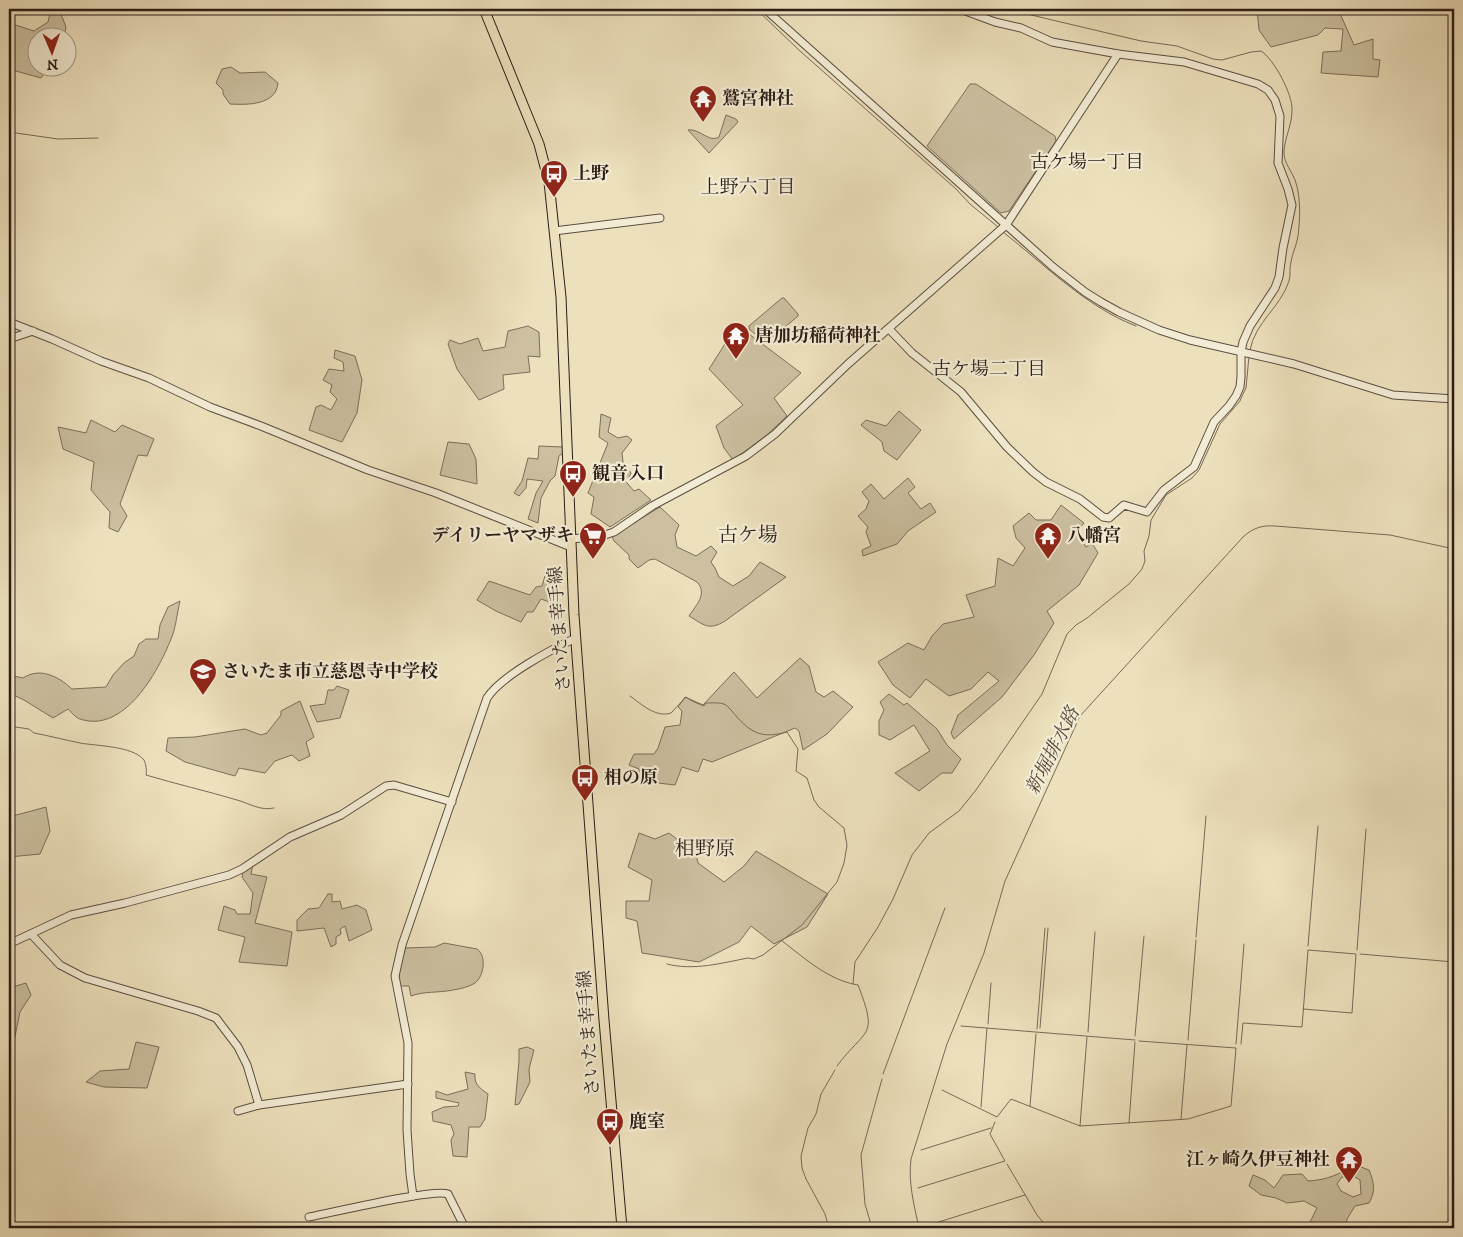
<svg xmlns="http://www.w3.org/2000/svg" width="1463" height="1237" font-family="'IM FELL DW Pica','Noto Serif JP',serif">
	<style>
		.green { fill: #ccc0a1; stroke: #7c6e5c; fill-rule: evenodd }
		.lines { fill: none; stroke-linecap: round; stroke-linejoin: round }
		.stream { stroke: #786a59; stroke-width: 1 }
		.minor-casing { stroke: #5c4e41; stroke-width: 9 }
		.major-casing { stroke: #2c1d18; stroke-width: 11 }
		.minor { stroke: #f3ecd4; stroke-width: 7 }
		.major { stroke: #ede1bd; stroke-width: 9 }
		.labels { text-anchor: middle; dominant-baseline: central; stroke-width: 4.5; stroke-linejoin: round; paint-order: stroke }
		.poi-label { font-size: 18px; font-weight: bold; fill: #2c1d18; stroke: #f3ecd4; text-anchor: start }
		.street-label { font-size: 18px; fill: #2c1d18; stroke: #f3ecd4 }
		.neighbourhood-label { font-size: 19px; fill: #2c1d18; stroke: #f3ecd4 }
		.water-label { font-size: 19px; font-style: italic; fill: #584a3e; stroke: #f3ecd4 }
		.quarter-label { font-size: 20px; fill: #2c1d18; stroke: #f3ecd4 }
	</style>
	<rect width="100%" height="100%" fill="#ede1bd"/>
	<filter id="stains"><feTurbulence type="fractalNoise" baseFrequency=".004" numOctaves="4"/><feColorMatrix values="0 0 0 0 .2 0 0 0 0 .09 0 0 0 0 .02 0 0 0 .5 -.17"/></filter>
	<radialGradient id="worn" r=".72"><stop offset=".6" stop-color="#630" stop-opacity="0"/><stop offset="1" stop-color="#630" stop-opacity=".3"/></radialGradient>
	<g class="green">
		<path d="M51,9h8l7,18 -2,10 -26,1v30h10l-7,10 -25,-7h-7v-48l25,8 14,-9z"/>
		<path d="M1257,9h81l16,36 19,-6v20l7,1 -2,17 -57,-4 2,-21 18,-1 2,-22 -18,-1 -7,7 -47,12 -12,-17z"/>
		<path d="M231,67l9,6 25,-1 13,11c-2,22 -30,22 -48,21l-7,-10v-4l-7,-7 6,-14z"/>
		<path d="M970,84h6l79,52 1,5 -47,70 -8,2 -74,-67z"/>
		<path d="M726,115l10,4 2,3 -29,31 -21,-23c11,-2 21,13 31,7z"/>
		<path d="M782,298h2l14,16v2l-32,27 -17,-14v-3z"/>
		<path d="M737,325l64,48 -27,25 13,18 -20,19 -34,25 -9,-12 -8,-22 27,-21 -34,-36z"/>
		<path d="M528,326l11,6 1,25 -12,-1 2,16 -27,3 1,14 -25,11 -22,-31 -9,-25 2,-4 10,4 18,-6 5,13 22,-4 3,-16z"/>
		<path d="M335,350l20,6 7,24 -5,33 -15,29 -33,-12 7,-23 5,-2 10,5 6,-11 -7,-7 2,-7 -9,-5 6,-11 15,2 -1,-9 -9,-4z"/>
		<path d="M899,411l22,19 -24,30 -13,-9 -2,-9 -21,-17 5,-5 20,6z"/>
		<path d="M601,414l10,4 -3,14 10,6 9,-2 5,4 -10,13 1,9 8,11 -4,10 7,8 5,-2 12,11 -41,27 -19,-13 3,-17 -6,-4 20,-50 -9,-6z"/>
		<path d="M91,420l24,12 7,-7 32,14 -7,17 -9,-1 -18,49 7,12 -9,16 -9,-4 1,-16 -19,-22 3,-28 -31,-13 -5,-22 28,6z"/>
		<path d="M448,442l21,2 7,15 1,25 -37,-9z"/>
		<path d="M539,446l24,1v6l-4,3 -4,20 -5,5 -9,17 -3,25 -10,-4 8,-26 7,-12 -16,-2 -1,9 -7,8 -5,-3 8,-12 6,-23 10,1z"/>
		<path d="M908,478l7,9 -7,6 13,16 9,-6 6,9 -28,19 -11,13 -34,12 -1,-6 9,-4 -5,-14 2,-5 -10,-11 8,-7 3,-8 -7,-9 9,-8 13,15z"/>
		<path d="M1061,505l23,18 -8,9 10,15 6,-4 6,10 -19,32 -32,26 7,12 -20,32 -32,42 -48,42 -3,-6 7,-18 41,-34 -11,-9 -17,17 -22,7 -23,-17 -16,19 -17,-13 -15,-23 30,-19 16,7 8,-14 11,-12 31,-7 -8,-22 29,-9 3,-28 15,8 12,-18 -9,-10 -3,-12 16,-13 7,7h15z"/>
		<path d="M660,507l19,18 -4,10 2,12 19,9 15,-10 6,6 -6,10 4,6 4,9 14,9 16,-10 11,-14 26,15 -61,44c-16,10 -21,4 -36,-5 7,-11 19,-22 8,-34l-42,-23 -6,1 -11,8 -9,-9v-4l-15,-14 -2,-5z"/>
		<path d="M553,573l7,8 -8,22 -11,-4 -8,13h-6l-6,10 -25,-11 -19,-11 12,-19 41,14 6,-8 6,-1 3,-10z"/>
		<path d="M180,601c-3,12 -4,27 -9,38 -13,33 -47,95 -91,80 -4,-1 -8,-6 -12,-10l-15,9 -29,-18 -15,-7v-18l14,3c17,-11 35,-2 49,11l34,-2 7,-12 11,-12 10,-7 5,-12 7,-5h12l2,-14 8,-18z"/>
		<path d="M800,658l9,8 7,26 8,5 9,-6 20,16 -26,27 -24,16 -4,-19 -4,-3 -83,34 -9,-3 -5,13 -16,-5 -7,18 -34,-4 -2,-12 -10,-4 5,-11h20l4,-6 7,-21 15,-2 2,-14 -4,-4 7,-10 18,8 31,-33 23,26z"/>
		<path d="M337,686l12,4 -9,28 -23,4 -7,-16 15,-2 3,-14h6z"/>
		<path d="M889,694l15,11 3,-2 30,26 10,16 14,14 -9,14h-10l-23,18 -24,-18 35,-22 -16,-26 -24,15 -11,-5v-14l5,-11 -4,-8z"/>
		<path d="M300,701l14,36 -8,5 4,14 -11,5 -7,-6 -17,6 -10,12 -26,-5 -4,8 -50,-14 -19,-11 2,-13 27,-1 50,-8 16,6 6,-2 14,-18v-4z"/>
		<path d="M46,807l4,24 -10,23 -31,3v-40z"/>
		<path d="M639,833l16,6 14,-6 27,21 2,9 26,19 20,-16 12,-15 72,43 -21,33 -33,17 -23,-18 -12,16 -40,20 -57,-9 -5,-32 -11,-3v-17h23l3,-21 -24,-13z"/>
		<path d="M253,865l-2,9 16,3 -12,46 37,9 -5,34 -48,-4 6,-25 -27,-7 6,-24 11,4 2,4h13l3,-21 -11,-16 1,-5z"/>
		<path d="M328,894h4v8l8,-1 2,8 15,-4 9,5 6,20 -23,11 -4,-15 -5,3 1,5 -5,3v7l-5,3 -7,-19 -27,3v-11l11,-11 11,-1z"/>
		<path d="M444,943l33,6c10,7 7,27 -2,34 -6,4 -15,6 -22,7 -14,3 -29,1 -42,6l-2,-10h-9l-1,-12 5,-26 31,-1z"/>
		<path d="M26,983l5,12 -11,17 -11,54v-78z"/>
		<path d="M136,1042l23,5 -12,41 -43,-1 -18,-5 14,-11 29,-2z"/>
		<path d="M527,1047l7,3 -5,19 1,13 -11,22 -4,1 4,-44v-12z"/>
		<path d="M465,1072l10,2c-1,11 5,14 13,20l-3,25 -5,8h-11l-2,30 -14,-1 -2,-16 3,-6 -3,-9 -18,-4 -1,-9 12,-5 14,-1 1,-3 -23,-5v-7l11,4 21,-6z"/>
		<path d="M1353,1164l16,6c5,12 7,21 0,33l-14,3 -8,13 -1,9h-36v-6l7,-14 -13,-7 -17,2 -11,-5 -15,-3 -12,-9 4,-11 12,5 9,8 9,-13 19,-1 6,7c18,-1 32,-6 45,-17zM1350,1174l10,6 1,14 -8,3 -12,-6 -4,-7 4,-6z"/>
	</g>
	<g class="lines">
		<g class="stream">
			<path d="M756,9l44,42 156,138 14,15 28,23"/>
			<path d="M984,9l43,5 114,27 36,5 36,13 9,1 29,-8 10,-1c13,8 32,44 31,59 0,15 -7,27 -8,41 -1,12 9,21 12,32 5,16 4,38 2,53 -1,9 -6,17 -7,26 -2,6 0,13 -2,19 -8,26 -34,41 -39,69"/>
			<path d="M9,132l49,7 40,-1"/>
			<path d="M1003,232c41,32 83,75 133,94"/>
			<path d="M630,696c11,8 26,22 41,17l15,-16 6,4 12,5 2,-3c6,0 15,-1 20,2 4,3 8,9 11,12 16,18 27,21 50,15l11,17 -2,22 11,7 7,22 5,7 25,21 3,17 -3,18 -7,19 -35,43 -39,30 -9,4 -6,-1c-26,5 -55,13 -81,6"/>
			<path d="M9,726l20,3 5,4c16,3 31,7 46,10 17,3 53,3 64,17 2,4 3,11 2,15 30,9 61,16 91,25 14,4 23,11 37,8"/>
			<path d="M1196,937l10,-121"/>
			<path d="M782,941c24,18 46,39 76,44 21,54 8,42 -21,81"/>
			<path d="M1308,946l10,-120"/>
			<path d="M1357,950l9,-121"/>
			<path d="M1360,954l94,8"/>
			<path d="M853,984l2,-22 23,-35 15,-28 19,-44 17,-22 30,-22 17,-21 66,-96 25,-60 9,-9 11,-7 42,-34 13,-15 3,-8 -1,-10 5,-15 2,-16 15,-25 26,-17 7,-8 21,-46 20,-23 2,-5 4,-8 3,-32"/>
			<path d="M988,1024l3,-41"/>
			<path d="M961,1026l174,14"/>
			<path d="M1040,1028l8,-100"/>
			<path d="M1037,1029l8,-101"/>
			<path d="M1088,1032l7,-100"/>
			<path d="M1135,1036l9,-100"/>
			<path d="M1188,1040l8,-100"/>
			<path d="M1236,1044l8,-100"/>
			<path d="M1241,1044l2,-21 59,4 6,-77 48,4 -4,59 -49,-4"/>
			<path d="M883,1074l62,-166"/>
			<path d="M942,1090l55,27 14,-18 69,27 108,-7 43,-13 5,-58 -97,-7"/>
			<path d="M1030,1106l6,-72"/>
			<path d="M981,1107l6,-79"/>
			<path d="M1181,1119l6,-74"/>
			<path d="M1129,1123l6,-81"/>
			<path d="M1080,1126l7,-89"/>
			<path d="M921,1150l70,-22"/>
			<path d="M1007,1164l30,51 11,13"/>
			<path d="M918,1188l87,-27 -15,-27 5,-12"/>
			<path d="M926,1226l99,-31"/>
			<path d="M829,1228l-4,-14 -19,-35 -4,-11 -1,-12 7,-28 8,-14 5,-20 14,-24"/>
			<path d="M872,1228l-7,-24 -4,-49 21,-76"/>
			<path d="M919,1228c-5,-23 -11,-46 -8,-69l36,-115 37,-91 21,-72 75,-165 163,-179c10,-9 19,-12 32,-11l115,9 64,14"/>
		</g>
		<defs>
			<g id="minor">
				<path d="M765,9l288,258 32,25 16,10 18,10 40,18 31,10 104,24 99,31 61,4"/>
				<path d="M554,231l106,-13"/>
				<path d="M9,322l43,17 49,22 48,17 61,29 51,19 107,44 68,23 135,54"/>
				<path d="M889,329l23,24 49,39 46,55 26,25 13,10 34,17 23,18 6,1 15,-13 23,7 17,-22 30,-23 20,-45 15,-16 7,-10 4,-9 1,-10v-25l2,-10 7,-16 25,-38 4,-11 4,-29 9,-43 -4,-16 -10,-26 2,-47 -5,-16 -7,-10 -10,-6 -74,-22 -66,-8 -66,-12 -31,-14 -26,-6 -35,-13"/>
				<path d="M9,339l24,-8"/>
				<path d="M571,539l31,-3 12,-4 38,-26 94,-50 29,-22 73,-70 158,-139 112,-171"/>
				<path d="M31,934l29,31 25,13 113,33 18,7 22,29 9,18 12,40"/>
				<path d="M9,944l62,-29 54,-12 104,-28 13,-6 48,-32 51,-22 45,-29 8,-1 58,17"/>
				<path d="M238,1111l21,-6 149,-21"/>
				<path d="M413,1196l-3,-22 -3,-44 1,-87 -13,-67 7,-31 85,-247c14,-22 65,-49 89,-60"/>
				<path d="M309,1217c22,-4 125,-29 139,-23l17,34"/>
			</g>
			<path id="major" d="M484,9l55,135 10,38 12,115 13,318 30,405 18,208"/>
		</defs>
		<use href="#minor" class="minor-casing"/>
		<use href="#major" class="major-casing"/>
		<use href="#minor" class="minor"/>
		<use href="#major" class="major"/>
	</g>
	<defs>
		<symbol id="temple-pin" viewBox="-11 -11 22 30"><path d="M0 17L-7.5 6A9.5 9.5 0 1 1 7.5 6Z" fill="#8f2418" stroke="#f3ecd4"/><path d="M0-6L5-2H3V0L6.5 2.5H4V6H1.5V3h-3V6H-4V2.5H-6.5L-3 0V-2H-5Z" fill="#fff"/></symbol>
		<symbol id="bus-pin" viewBox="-11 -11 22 30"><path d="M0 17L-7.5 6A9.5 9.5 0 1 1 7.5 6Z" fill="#8f2418" stroke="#f3ecd4"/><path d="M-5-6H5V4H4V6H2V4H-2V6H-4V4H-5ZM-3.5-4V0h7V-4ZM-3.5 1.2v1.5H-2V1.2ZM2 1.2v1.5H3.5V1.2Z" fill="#fff"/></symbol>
		<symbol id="supermarket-pin" viewBox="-11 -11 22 30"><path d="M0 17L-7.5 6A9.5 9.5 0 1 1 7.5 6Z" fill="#8f2418" stroke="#f3ecd4"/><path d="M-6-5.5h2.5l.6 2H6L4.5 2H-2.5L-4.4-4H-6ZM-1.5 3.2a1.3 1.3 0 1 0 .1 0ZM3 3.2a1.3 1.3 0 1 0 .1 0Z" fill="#fff"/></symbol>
		<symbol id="school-pin" viewBox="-11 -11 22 30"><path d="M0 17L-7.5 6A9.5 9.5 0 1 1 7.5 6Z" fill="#8f2418" stroke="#f3ecd4"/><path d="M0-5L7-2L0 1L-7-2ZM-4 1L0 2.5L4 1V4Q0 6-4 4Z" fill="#fff"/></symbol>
	</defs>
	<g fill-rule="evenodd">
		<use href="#temple-pin" x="687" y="83" width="32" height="43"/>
		<use href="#bus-pin" x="538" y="158" width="32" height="43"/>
		<use href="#temple-pin" x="720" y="320" width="32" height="43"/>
		<use href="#bus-pin" x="557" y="458" width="32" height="43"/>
		<use href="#supermarket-pin" x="577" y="520" width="32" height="43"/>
		<use href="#temple-pin" x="1032" y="520" width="32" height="43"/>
		<use href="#school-pin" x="187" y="656" width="32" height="43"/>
		<use href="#bus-pin" x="569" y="762" width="32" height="43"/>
		<use href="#bus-pin" x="594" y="1106" width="32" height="43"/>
		<use href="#temple-pin" x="1333" y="1144" width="32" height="43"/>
	</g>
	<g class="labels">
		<g class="poi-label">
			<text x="722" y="99">鷲宮神社</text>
			<text x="573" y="174">上野</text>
			<text x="755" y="336">唐加坊稲荷神社</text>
			<text x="592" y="474">観音入口</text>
			<text x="574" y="536" text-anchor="end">デイリーヤマザキ</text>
			<text x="1067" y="536">八幡宮</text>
			<text x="222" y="672">さいたま市立慈恩寺中学校</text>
			<text x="604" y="778">相の原</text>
			<text x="629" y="1122">鹿室</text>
			<text x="1330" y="1160" text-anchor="end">江ヶ崎久伊豆神社</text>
		</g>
		<g class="street-label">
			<text transform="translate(560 629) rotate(-94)">さいたま幸手線</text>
			<text transform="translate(589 1033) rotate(-94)">さいたま幸手線</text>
		</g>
		<g class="neighbourhood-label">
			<text x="1087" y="162">古ケ場一丁目</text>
			<text x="748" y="187">上野六丁目</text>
			<text x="989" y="369">古ケ場二丁目</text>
		</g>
		<g class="water-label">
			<text transform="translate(1053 751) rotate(-63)">新堀排水路</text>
		</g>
		<g class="quarter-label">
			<text x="748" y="535">古ケ場</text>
			<text x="705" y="849">相野原</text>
		</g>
	</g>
	<rect width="1463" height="1237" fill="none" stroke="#ede1bd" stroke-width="30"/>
	<rect x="10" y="10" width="1443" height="1217" fill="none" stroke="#2c1d18" stroke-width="2.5"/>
	<rect x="15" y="15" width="1433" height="1207" fill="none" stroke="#2c1d18"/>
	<g transform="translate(52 52) rotate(178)"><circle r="24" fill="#f3ecd4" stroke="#a39989"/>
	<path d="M0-4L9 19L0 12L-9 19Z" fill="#8f2418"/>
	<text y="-8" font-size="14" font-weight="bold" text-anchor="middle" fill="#2c1d18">N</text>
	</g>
	<rect width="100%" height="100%" filter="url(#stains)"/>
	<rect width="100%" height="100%" fill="url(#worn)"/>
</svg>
